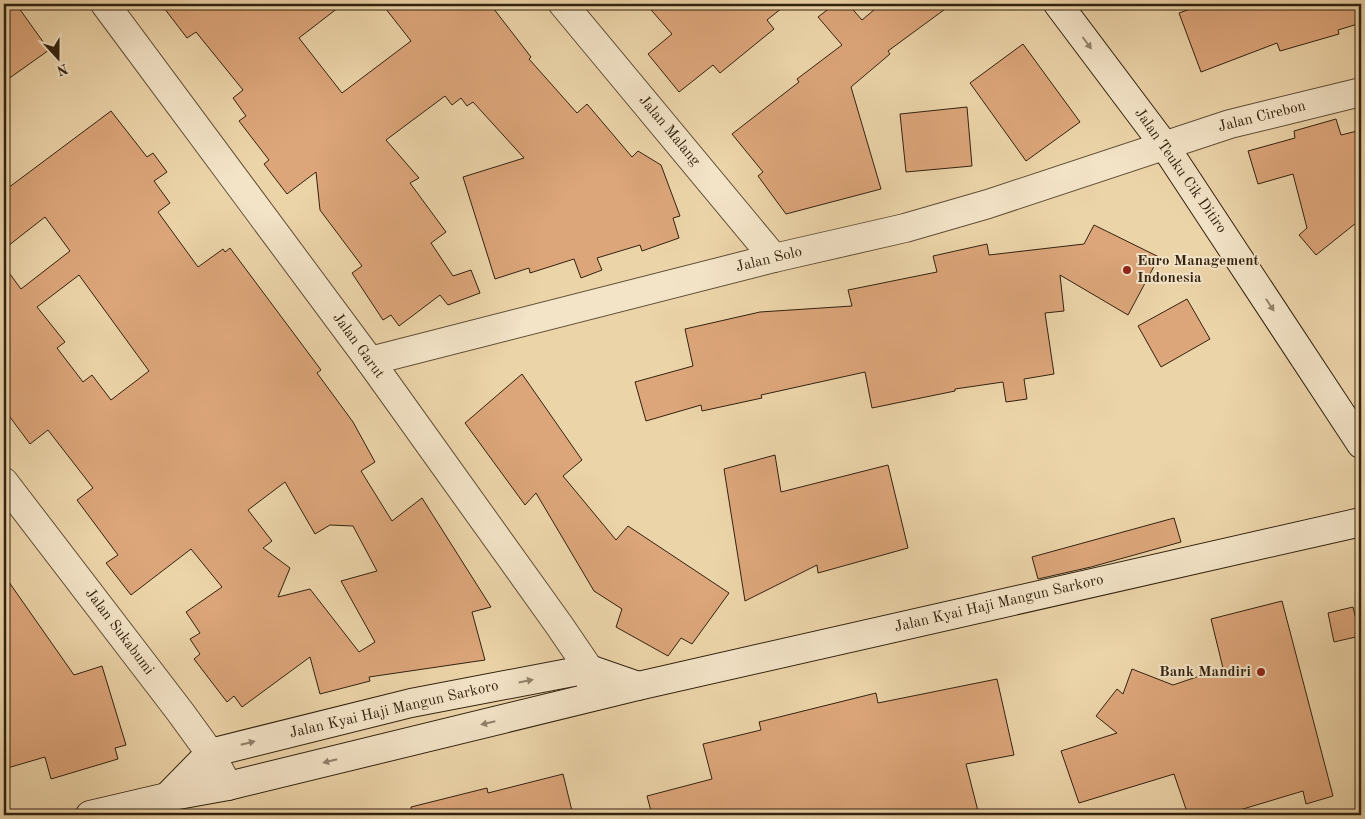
<svg xmlns="http://www.w3.org/2000/svg" width="1365" height="819" font-family="'Old Standard TT',serif">
	<style>
		.building { fill: #dca57a; stroke: #32220f; fill-rule: evenodd }
		.lines { fill: none; stroke-linecap: round; stroke-linejoin: round }
		.street-casing { stroke: #604e36; stroke-width: 30 }
		.secondary-casing { stroke: #32220f; stroke-width: 30 }
		.street { stroke: #f3e3c7; stroke-width: 28 }
		.secondary { stroke: #f3e3c7; stroke-width: 28 }
		.oneway { fill: #92826b }
		.poi-dot { fill: #8f2418; stroke: #f3e3c7; stroke-width: 2 }
		.labels { text-anchor: middle; dominant-baseline: central; stroke-width: 4; stroke-linejoin: round; paint-order: stroke }
		.street-label { font-size: 15px; fill: #32220f; stroke: #f3e3c7 }
		.poi-label { font-size: 15px; font-weight: bold; fill: #32220f; stroke: #f3e3c7; text-anchor: start }
	</style>
	<rect width="100%" height="100%" fill="#ecd4a9"/>
	<filter id="stains"><feTurbulence type="fractalNoise" baseFrequency=".004" numOctaves="4"/><feColorMatrix values="0 0 0 0 .2 0 0 0 0 .09 0 0 0 0 .02 0 0 0 .5 -.17"/></filter>
	<radialGradient id="worn" r=".72"><stop offset=".6" stop-color="#630" stop-opacity="0"/><stop offset="1" stop-color="#630" stop-opacity=".3"/></radialGradient>
	<g class="building">
		<path d="M4,4h12l33,46 -45,32z"/>
		<path d="M161,4h182l-44,34 43,55 69,-52 -29,-37h108l41,53 -2,2 48,54 10,-9 45,53 6,-6 23,14 19,51 -7,2 6,20 -37,13 -2,-6 -43,13 5,12 -21,8 -7,-19 -44,14 -1,-5 -34,11 -32,-102 61,-19 -51,-56 -6,4 -6,-8 -9,7 -7,-9 -59,44 33,38 -9,5 36,49 -15,11 22,33 18,-6 9,23 -32,12 -8,-10 -41,31 -8,-11 -8,5 -31,-47 10,-7 -42,-56 -4,-38 -29,22 -23,-30 5,-4 -30,-39 7,-5 -13,-18 10,-8 -47,-58 -9,6z"/>
		<path d="M646,4h141l-20,16 7,9 -54,44 -7,-8 -34,27 -31,-38 24,-20z"/>
		<path d="M835,4h13l14,16 19,-16h71l-64,47 2,3 -39,33 30,102 -95,25 -28,-38 5,-4 -31,-38 67,-52 -2,-3 45,-34 -24,-28z"/>
		<path d="M1204,4h157v19l-23,7 1,4 -59,17 -3,-8 -76,29 -22,-59z"/>
		<path d="M1023,44l57,78 -54,39 -56,-78z"/>
		<path d="M967,107l5,59 -66,6 -6,-58z"/>
		<path d="M111,111l36,46 6,-4 14,19 -13,9 16,22 -12,9 40,55 25,-18 2,3 5,-4 91,122 -4,3 36,49 22,40 -14,9 31,50 30,-23 69,109 -19,5 13,48 -116,17 1,4 -50,13 -10,-37 -68,50 -8,-11 -7,6 -33,-43 6,-5 -10,-15 10,-6 -14,-21 36,-25 -31,-38 -60,46 -25,-32 12,-8 -41,-55 16,-12 -45,-58 -18,14 -26,-35v-143l17,23 49,-38 -25,-34 -41,32v-58zM79,275l70,96 -38,29 -19,-25 -9,7 -26,-34 8,-6 -28,-35zM285,482l30,52 15,-9 23,1 24,45 -36,10 34,61 -16,10 -49,-63 -32,8 12,-29 -27,-20 9,-7 -24,-31z"/>
		<path d="M1336,119l5,16 20,-5v89l-45,36 -17,-20 8,-7 -14,-54 -35,10 -10,-33 47,-13 -1,-7z"/>
		<path d="M1094,225l65,32 -31,58 -68,-40 4,36 -19,2 9,61 -30,5 3,20 -21,3 -3,-20 -48,7v2l-83,17 -7,-36 -104,23 1,3 -60,13 -1,-6 -55,16 -11,-39 58,-16 -8,-37 75,-17 92,-6 -4,-16 89,-18 -4,-16 54,-12 2,11 95,-11z"/>
		<path d="M1187,299l23,40 -49,28 -23,-41z"/>
		<path d="M522,374l60,86 -19,16 53,64 12,-14 101,67 -37,51 -11,-6 -13,18 -52,-29 6,-18 -28,-18 -58,-98 -11,12 -60,-82z"/>
		<path d="M775,455l6,37 107,-27 20,83 -90,25 -1,-8 -72,36 -21,-132z"/>
		<path d="M1174,518l7,24 -90,25 -53,12 -6,-22z"/>
		<path d="M4,575l70,100 28,-9 24,79 -11,3 3,11 -67,20 -6,-22 -41,12z"/>
		<path d="M1282,601l51,195 -27,8 -3,-13 -80,24h-35l-14,-41 -95,29 -18,-52 56,-18 -21,-17 21,-27 6,5 9,-25 41,16 50,-17 -12,-49z"/>
		<path d="M1353,607l7,29 -26,6 -6,-29z"/>
		<path d="M997,679l17,76 -48,9 13,51h-327l-5,-19 65,-17 -9,-35 58,-14 -2,-8 117,-29 2,10z"/>
		<path d="M563,774l10,41h-161l-1,-8 76,-19 1,5z"/>
	</g>
	<g class="lines">
		<defs>
			<g id="street">
				<path d="M105,4l265,357 189,264 30,44 3,23"/>
				<path d="M563,4l211,254"/>
				<path d="M370,361l404,-103 131,-30 83,-24 242,-80 131,-32"/>
				<path d="M4,482l177,231 29,40 18,33"/>
			</g>
			<g id="secondary">
				<path d="M1058,4l106,141 197,299"/>
				<path d="M167,797l43,-44 201,-50 178,-34 49,17"/>
				<path d="M90,815l77,-18 61,-11 410,-100 723,-164"/>
			</g>
		</defs>
		<use href="#street" class="street-casing"/>
		<use href="#secondary" class="secondary-casing"/>
		<use href="#street" class="street"/>
		<use href="#secondary" class="secondary"/>
	</g>
	<defs><path id="oneway-solid" d="M-6-.8H1V-3.2L6.5 0L1 3.2V.8H-6Z" transform="scale(1.25)"/></defs>
	<g class="oneway">
		<use href="#oneway-solid" transform="translate(1087 43) rotate(53)"/>
		<use href="#oneway-solid" transform="translate(1270 305) rotate(57)"/>
		<use href="#oneway-solid" transform="translate(526 681) rotate(-11)"/>
		<use href="#oneway-solid" transform="translate(488 723) rotate(167)"/>
		<use href="#oneway-solid" transform="translate(248 743) rotate(-14)"/>
		<use href="#oneway-solid" transform="translate(330 761) rotate(166)"/>
	</g>
	<g class="poi-dot">
		<circle cx="1127" cy="270" r="5"/>
		<circle cx="1261" cy="672" r="5"/>
	</g>
	<g class="labels">
		<g class="street-label">
			<text transform="translate(1262 117) rotate(-14)">Jalan Cirebon</text>
			<text transform="translate(669 131) rotate(50)">Jalan Malang</text>
			<text transform="translate(1180 171) rotate(55)">Jalan Teuku Cik Ditiro</text>
			<text transform="translate(769 260) rotate(-14)">Jalan Solo</text>
			<text transform="translate(358 346) rotate(54)">Jalan Garut</text>
			<text transform="translate(999 604) rotate(-13)">Jalan Kyai Haji Mangun Sarkoro</text>
			<text transform="translate(119 632) rotate(53)">Jalan Sukabumi</text>
			<text transform="translate(394 710) rotate(-13)">Jalan Kyai Haji Mangun Sarkoro</text>
		</g>
		<g class="poi-label">
			<text x="1137" y="261">Euro Management<tspan x="1137" dy="17">Indonesia</tspan></text>
			<text x="1251" y="672" text-anchor="end">Bank Mandiri</text>
		</g>
	</g>
	<rect width="1365" height="819" fill="none" stroke="#ecd4a9" stroke-width="20"/>
	<rect x="5" y="5" width="1355" height="809" fill="none" stroke="#32220f" stroke-width="2.5"/>
	<rect x="10" y="10" width="1345" height="799" fill="none" stroke="#32220f"/>
	<g transform="translate(58 58) rotate(159)" stroke="#f3e3c7" stroke-width="4" paint-order="stroke">
	<path d="M0-4L9 19L0 12L-9 19Z" fill="#32220f"/>
	<text y="-8" font-size="14" font-weight="bold" text-anchor="middle" fill="#32220f">N</text>
	</g>
	<rect width="100%" height="100%" filter="url(#stains)"/>
	<rect width="100%" height="100%" fill="url(#worn)"/>
</svg>
